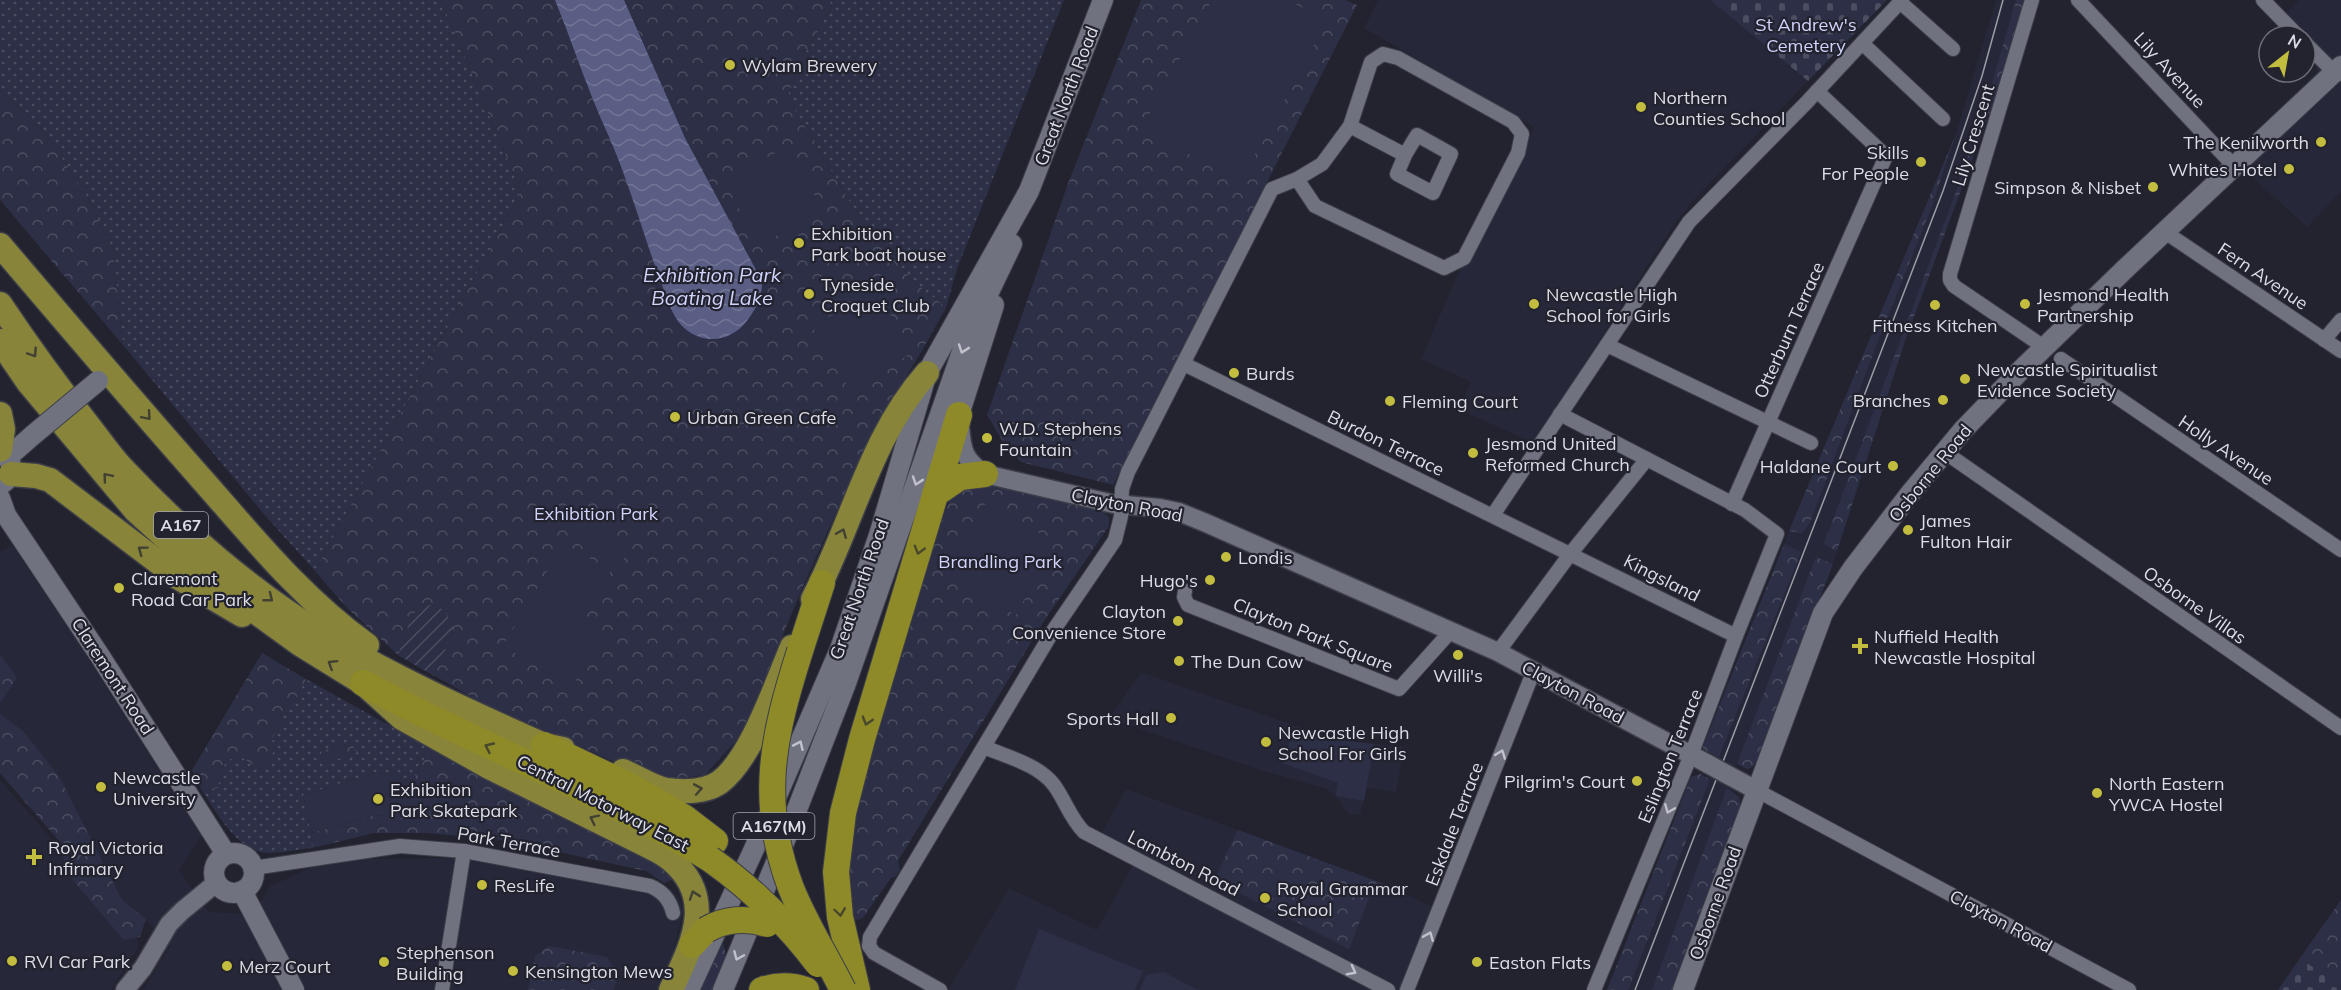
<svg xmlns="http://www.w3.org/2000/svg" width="2341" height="990" font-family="Mulish,sans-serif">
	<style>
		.built { fill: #262739 }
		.grass { fill: url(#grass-dots) }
		.forest { fill: url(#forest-crowns) }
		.cemetery { fill: url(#cemetery-stones) }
		.garden { fill: url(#garden-furrows) }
		.pitch { fill: #2d2f47 }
		.water { fill: url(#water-waves) }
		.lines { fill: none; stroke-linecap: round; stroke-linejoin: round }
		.minor-casing { stroke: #3d3e48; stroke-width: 16 }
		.tertiary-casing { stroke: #3d3e48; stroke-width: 21 }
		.secondary-casing { stroke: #3d3e48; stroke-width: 22 }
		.trunk-casing { stroke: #3d3e48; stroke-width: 27 }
		.motorway-casing { stroke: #3d3e48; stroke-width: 28 }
		.minor { stroke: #707280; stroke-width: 14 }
		.tertiary { stroke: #707280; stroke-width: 18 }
		.secondary { stroke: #707280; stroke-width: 20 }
		.trunk { stroke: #88853a; stroke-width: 24 }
		.motorway { stroke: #8e8a28; stroke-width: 26 }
		.tram { stroke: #9c9da6; stroke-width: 1.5 }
		.tertiary-bridge-casing { stroke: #3d3e48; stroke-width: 21; stroke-linecap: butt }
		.secondary-bridge-casing { stroke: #3d3e48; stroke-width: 22; stroke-linecap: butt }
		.motorway-bridge-casing { stroke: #3d3e48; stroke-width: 28; stroke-linecap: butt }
		.tertiary-bridge { stroke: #707280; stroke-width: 18 }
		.secondary-bridge { stroke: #707280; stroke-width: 20 }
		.motorway-bridge { stroke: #8e8a28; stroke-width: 26 }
		.oneway { stroke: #c1c2cc }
		.oneway2 { stroke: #414032 }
		.oneway3 { stroke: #48472c }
		.poi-dot { fill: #c2bd3f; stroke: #22232e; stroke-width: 2 }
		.labels { text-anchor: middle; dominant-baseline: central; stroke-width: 4.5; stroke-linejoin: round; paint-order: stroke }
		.shield { fill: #22232e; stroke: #a4a5ae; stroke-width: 1.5 }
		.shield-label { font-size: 16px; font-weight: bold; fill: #dcdde5 }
		.park-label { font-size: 18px; fill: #d1d5fd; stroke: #22232e }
		.poi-label { font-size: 18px; fill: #dcdde5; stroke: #22232e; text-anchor: start }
		.street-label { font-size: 18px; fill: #dcdde5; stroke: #22232e }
		.water-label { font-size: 20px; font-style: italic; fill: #d1d5fd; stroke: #22232e }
	</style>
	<defs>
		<pattern id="grass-dots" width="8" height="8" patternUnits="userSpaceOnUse" patternTransform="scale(1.5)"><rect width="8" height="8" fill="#2d2f47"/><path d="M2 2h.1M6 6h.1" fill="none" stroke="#4b4d61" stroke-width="1.8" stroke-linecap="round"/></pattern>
		<pattern id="forest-crowns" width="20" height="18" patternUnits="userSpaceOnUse" patternTransform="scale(1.5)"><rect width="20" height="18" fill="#2d2f47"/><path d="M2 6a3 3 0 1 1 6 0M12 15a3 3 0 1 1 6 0" fill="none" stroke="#4b4d61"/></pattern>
		<pattern id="cemetery-stones" width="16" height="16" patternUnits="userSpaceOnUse" patternTransform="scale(1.5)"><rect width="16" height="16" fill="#2d2f47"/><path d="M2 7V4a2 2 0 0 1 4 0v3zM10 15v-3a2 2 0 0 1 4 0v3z" fill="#4b4d61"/></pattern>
		<pattern id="garden-furrows" width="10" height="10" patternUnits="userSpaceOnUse" patternTransform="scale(1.5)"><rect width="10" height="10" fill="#2d2f47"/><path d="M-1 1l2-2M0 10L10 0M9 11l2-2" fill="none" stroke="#4b4d61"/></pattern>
		<pattern id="water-waves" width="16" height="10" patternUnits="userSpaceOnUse" patternTransform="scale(1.5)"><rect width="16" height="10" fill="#5a5e84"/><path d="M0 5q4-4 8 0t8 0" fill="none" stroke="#717595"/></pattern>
	</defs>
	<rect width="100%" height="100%" fill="#22232e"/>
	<g class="built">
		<path d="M1378,0h332l98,81 -116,121 -18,23 -141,218 -75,-34 13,-27 -50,-23 34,-79 79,-153 -170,-99z"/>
		<path d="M1996,0h29l-95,274 -25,67 -72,223 -76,196 -4,7 -6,2 -10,-5 -9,23 11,10 -66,193h-66l84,-213 9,-3 10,5 9,-21 -17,-9 87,-218 166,-395z"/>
		<path d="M2299,0h42v192l-34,35 -73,-66 82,-88 3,-25 -34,-34z"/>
		<path d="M12,545l66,98 123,193 -22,34 29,42 45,2 17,-28 43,-19 38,-8 109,-1 181,33 6,-14 25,13 12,17 -17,70 -6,13h-518l27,-44 -1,-9 -69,-47 -100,-128v-210z"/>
		<path d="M1141,672l192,67 71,8 -8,45 -29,-4 -7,26 -10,1 -7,-7 -3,-7 -13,-12 -61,-17 -152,-52 -2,-6z"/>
		<path d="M0,780l135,154 4,12 -28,44h-111z"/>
		<path d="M1126,789l260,95 50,25 -33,81h-455l61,-102 88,42 39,-71 -38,-20z"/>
	</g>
	<g class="grass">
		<path d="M0,0h441l80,192 -206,379 -52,-58 -140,-168 -10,-96 -25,-51 -44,-67 -44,-41z"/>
		<path d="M829,0h235l-107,269 -11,39 -34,-28 -61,-76 -64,-107 19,-45 26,-46z"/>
		<path d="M306,679l122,68 -6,18 -10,15 -35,-8 -74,23 8,38 1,15c-14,1 -29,5 -43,5 -32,-1 -51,-39 -67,-62l15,-3 9,-28 15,-3 22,14 9,-33 8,-12 1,-14 15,-13z"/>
	</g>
	<g class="forest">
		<path d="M441,0h388l3,6 -26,46 -19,45 64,107 61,76 34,28 -23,41 -52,85 -70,157 -59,143 -37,41 -48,6 -180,-81 -79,-45 -51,-47 -32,-37 206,-379z"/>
		<path d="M1141,0h204l12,5 -244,480 -92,-23 -13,-12 -21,-35 82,-234z"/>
		<path d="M2016,0h9l-22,77 -98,264 -68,210 -13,-7 129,-344 37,-110z"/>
		<path d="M0,90l44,41 44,67 25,51 10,96 -123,-145z"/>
		<path d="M1955,136l-24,73 -55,137 -66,177 -8,10 -13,-2z"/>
		<path d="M973,481l127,29 9,7v9l-65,95 -146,240 2,10 -5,6 -4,1 -29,41 -7,1 -5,-4 -4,-54 17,-87 69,-233 22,-52z"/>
		<path d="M1784,544l17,8 -82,205 -17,-8z"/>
		<path d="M1816,557l17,7 -76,196 -4,7 -6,2 -10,-5z"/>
		<path d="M262,653l44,26 -10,20 -15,13 -1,14 -8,12 2,13 -11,20 -22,-14 -15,3 -9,28 -15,3 -10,-21z"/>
		<path d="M1,656l16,22 -17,25v-46z"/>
		<path d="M0,714l24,18 36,46 62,122 24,19 -6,18 -16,3 -57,-67 -7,-31 -60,-69z"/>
		<path d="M350,743l8,9 -31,11 -9,-2 4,-10z"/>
		<path d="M428,747l43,25 106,54 67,27 30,26 -10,4 -18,-12 -144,-31 -75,-7h-53l-62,15 -1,-15 64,-18 49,4 2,-8 43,-7 -39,-11 -18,-13 10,-15z"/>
		<path d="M1700,774l10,5 -82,211h-21l84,-213z"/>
		<path d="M1727,788l12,9 2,10 -68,183h-21z"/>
		<path d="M1238,830l151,56 -4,9 -13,-5 -23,59 -135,-69z"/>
		<path d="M2341,900v87l-41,-29z"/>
		<path d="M722,940l5,18 -14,32h-14z"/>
		<path d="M549,946l58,11 12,18 -6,15h-85l7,-34z"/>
	</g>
	<g class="cemetery">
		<path d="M1710,0h177l-79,81z"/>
		<path d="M2300,958l41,29v3h-63z"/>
	</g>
	<path class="garden" d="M434,605l11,6 8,15 -9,28 -10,22 -36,-21 13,-37 9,-12z"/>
	<g class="pitch">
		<path d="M1212,0h76l39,21 -87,161 -98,-54z"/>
		<path d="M788,146l34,64 -63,35 -35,-64z"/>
		<path d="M875,289l38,63 -63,38 -38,-63z"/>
		<path d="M985,504l70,38 -39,73 -71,-38z"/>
		<path d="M582,514l48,31 -12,27 -49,-35z"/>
		<path d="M564,543l47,28 -30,50 22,14 -31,52 -69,-41z"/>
		<path d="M1298,727l35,12 41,5 -10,57 -28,-5 2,-13 -56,-20 11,-31z"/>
		<path d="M377,772l35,8 19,13 38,11 -3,16 -40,-9 -2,8 -49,-4 -64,18 -8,-38z"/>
		<path d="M1039,929l104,42 -8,19h-120z"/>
		<path d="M1164,972l34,18h-58l6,-15z"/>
	</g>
	<path class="water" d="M555,0h69l61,138 77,143c1,15 -7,30 -16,41 -17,21 -45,23 -64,4 -10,-11 -15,-27 -20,-41 -16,-42 -28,-86 -45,-129 -7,-18 -16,-36 -23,-54 -14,-34 -25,-68 -39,-102z"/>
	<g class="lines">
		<defs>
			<g id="minor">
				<path d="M2032,0l-82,274v6l4,6 90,61"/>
				<path d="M2078,0l156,166"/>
				<path d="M2263,0l35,36"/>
				<path d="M1900,2l53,47"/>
				<path d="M1862,43l81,76"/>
				<path d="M2305,43l23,23 13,8"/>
				<path d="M1350,126l55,29 12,-20 34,19 -18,39 -36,-19 8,-19"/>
				<path d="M2165,232l176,119"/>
				<path d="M2324,340l17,-20"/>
				<path d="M1607,345l204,98"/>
				<path d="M2061,359l280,191"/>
				<path d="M1184,364l552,272"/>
				<path d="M1560,414l185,96 32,24 -41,102 -45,119 -97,235"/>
				<path d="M1943,451l398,277"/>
				<path d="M1732,504l154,-348 -69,-65"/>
				<path d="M1493,515l196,-293 118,-120 95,-102"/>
				<path d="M1185,591l-1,6 4,8 211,84 52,-58"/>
				<path d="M1498,652l73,-99 76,-94"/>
				<path d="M984,747c23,10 54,17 70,38 11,15 16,33 30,47l304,158"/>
				<path d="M1756,790l373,200"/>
				<path d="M253,868l147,-22 64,5 186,35c12,5 20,13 23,27"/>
				<path d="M442,990l22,-139"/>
				<path d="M940,990l-66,-37 -5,-7 1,-9 183,-306 62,-91 6,-24 1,-27 6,-17 144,-283 25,-10 25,-15 28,-38 21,-64 12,-8 15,4 115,64 9,12 -4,19 -54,105 -20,10 -129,-62 -18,-27"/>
				<path d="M1407,990l127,-320"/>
			</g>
			<g id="tertiary">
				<path d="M960,426c2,25 4,34 25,48l129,30 46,4 19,4 27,11 292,129 210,112"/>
				<path d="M1728,775l28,15"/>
				<path d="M125,990l18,-22 26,-44 13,-13 34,-28"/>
			</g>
			<g id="secondary">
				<path d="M959,415l35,-110"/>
				<path d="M0,452c15,8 15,25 0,33"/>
				<path d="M8,457l25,-22"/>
				<path d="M0,498l6,17 94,141 126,198"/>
				<circle cx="234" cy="873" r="20"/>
				<path d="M242,891l52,99"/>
				<path d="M689,990l65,-141 86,-200 39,-114 48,-162 102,-182 74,-191"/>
				<path d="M723,990l61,-147 61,-157 121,-346 46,-96"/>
				<path d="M1683,990l140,-377 30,-45 56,-73 54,-65 58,-60 104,-101 216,-203"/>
			</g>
			<g id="trunk">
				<path d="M0,245c68,80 136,160 206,239 50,57 98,116 161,161"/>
				<path d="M0,304c28,42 57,82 88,121 11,14 22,30 34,43 59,63 132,126 206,170 69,41 142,74 216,107l19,4"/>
				<path d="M0,341l28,41 108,129 57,52 53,42 54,39 63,39 39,35 87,49 157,78c8,4 17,8 24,14 48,39 21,87 1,131"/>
				<path d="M0,414l3,15 -3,21"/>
				<path d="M11,474l25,2 14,4 129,98 63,37"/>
				<path d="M813,599c39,-74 57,-162 114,-226"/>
				<path d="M623,771c14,6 29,16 43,19 17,2 39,3 54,-8 32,-24 56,-98 72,-135"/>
			</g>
			<g id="motorway">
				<path d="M935,494l25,-17 25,-3"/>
				<path d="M800,651l22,-68"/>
				<path d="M363,683c114,62 237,107 347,176"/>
				<path d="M544,745l86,41 55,32 30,23"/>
				<path d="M692,945l14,-15"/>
				<path d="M762,990c15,-5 29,-5 44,0"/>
				<path d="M857,990l-17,-73 -4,-45 7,-59 19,-74 97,-324"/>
			</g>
		</defs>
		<use href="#minor" class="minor-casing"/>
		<use href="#tertiary" class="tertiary-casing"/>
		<use href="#secondary" class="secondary-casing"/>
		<use href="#trunk" class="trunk-casing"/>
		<use href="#motorway" class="motorway-casing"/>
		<use href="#minor" class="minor"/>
		<use href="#tertiary" class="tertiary"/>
		<use href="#secondary" class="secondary"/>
		<use href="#trunk" class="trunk"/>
		<use href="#motorway" class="motorway"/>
		<path class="tram" d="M1635,990l308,-799 39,-115 21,-76"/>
		<defs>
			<path id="tertiary-bridge" d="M1708,764l20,11"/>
			<path id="secondary-bridge" d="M33,435l65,-54"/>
			<g id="motorway-bridge">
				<path d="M800,651c-27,85 -42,150 -9,237 14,35 35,68 52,102"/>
				<path d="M710,859c41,29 77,64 108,105"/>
				<path d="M706,930c18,-11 41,-13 61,-6"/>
			</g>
		</defs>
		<use href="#tertiary-bridge" class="tertiary-bridge-casing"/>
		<use href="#secondary-bridge" class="secondary-bridge-casing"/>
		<use href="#motorway-bridge" class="motorway-bridge-casing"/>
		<use href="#tertiary-bridge" class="tertiary-bridge"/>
		<use href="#secondary-bridge" class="secondary-bridge"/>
		<use href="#motorway-bridge" class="motorway-bridge"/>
	</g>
	<defs><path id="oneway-chevron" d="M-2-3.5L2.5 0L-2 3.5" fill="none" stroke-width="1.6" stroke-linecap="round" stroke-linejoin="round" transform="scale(1.5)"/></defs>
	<g class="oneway">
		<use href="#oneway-chevron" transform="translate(963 349) rotate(109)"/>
		<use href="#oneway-chevron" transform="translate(917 481) rotate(109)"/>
		<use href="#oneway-chevron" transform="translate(799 745) rotate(-66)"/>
		<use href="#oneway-chevron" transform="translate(1501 754) rotate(-69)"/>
		<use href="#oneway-chevron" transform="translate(1669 809) rotate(112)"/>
		<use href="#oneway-chevron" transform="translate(1429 936) rotate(-68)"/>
		<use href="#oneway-chevron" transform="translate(738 956) rotate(113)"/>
		<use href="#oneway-chevron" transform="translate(1352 971) rotate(28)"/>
	</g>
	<g class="oneway2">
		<use href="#oneway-chevron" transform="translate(33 353) rotate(56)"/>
		<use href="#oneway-chevron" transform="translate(147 416) rotate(49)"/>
		<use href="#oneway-chevron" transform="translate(107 477) rotate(-130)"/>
		<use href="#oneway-chevron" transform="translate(842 533) rotate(-68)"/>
		<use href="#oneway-chevron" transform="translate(142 550) rotate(-143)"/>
		<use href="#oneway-chevron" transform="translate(269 598) rotate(38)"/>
		<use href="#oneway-chevron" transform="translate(332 664) rotate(-148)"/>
		<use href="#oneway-chevron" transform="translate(698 789) rotate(-10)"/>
		<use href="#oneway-chevron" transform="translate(594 819) rotate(-154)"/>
		<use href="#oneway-chevron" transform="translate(694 895) rotate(-109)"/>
	</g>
	<g class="oneway3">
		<use href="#oneway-chevron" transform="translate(919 550) rotate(106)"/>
		<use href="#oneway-chevron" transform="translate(867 721) rotate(107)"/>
		<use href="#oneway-chevron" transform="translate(489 747) rotate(-155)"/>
		<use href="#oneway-chevron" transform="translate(840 912) rotate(82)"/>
	</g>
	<g class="poi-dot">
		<circle cx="730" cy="65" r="6"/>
		<circle cx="1641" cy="107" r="6"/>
		<circle cx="2321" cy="142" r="6"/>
		<circle cx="1921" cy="162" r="6"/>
		<circle cx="2289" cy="169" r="6"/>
		<circle cx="2153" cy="187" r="6"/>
		<circle cx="799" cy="243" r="6"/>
		<circle cx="809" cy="294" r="6"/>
		<circle cx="1534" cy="304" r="6"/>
		<circle cx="2025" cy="304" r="6"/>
		<circle cx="1935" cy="305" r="6"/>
		<circle cx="1234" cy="373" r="6"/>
		<circle cx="1965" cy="379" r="6"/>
		<circle cx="1943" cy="400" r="6"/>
		<circle cx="1390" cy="401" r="6"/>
		<circle cx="675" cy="417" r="6"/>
		<circle cx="987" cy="438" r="6"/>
		<circle cx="1473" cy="453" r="6"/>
		<circle cx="1893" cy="466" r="6"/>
		<circle cx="1908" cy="530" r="6"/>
		<circle cx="1226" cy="557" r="6"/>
		<circle cx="1210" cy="580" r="6"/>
		<circle cx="119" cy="588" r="6"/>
		<circle cx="1178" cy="621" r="6"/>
		<path d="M1857 637h6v6h6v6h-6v6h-6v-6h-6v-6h6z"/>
		<circle cx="1458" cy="655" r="6"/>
		<circle cx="1179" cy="661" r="6"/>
		<circle cx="1171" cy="718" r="6"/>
		<circle cx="1266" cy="742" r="6"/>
		<circle cx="1637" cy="781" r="6"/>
		<circle cx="101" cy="787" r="6"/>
		<circle cx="2097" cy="793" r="6"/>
		<circle cx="378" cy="799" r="6"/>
		<path d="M31 848h6v6h6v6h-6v6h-6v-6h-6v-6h6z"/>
		<circle cx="482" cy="885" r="6"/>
		<circle cx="1265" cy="898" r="6"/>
		<circle cx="12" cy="961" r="6"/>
		<circle cx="384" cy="962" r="6"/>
		<circle cx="1477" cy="962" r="6"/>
		<circle cx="227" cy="966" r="6"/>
		<circle cx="513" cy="971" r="6"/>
	</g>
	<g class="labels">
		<g class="shield">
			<rect x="154" y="512" width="54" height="26" rx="4.5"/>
			<rect x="733.5" y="813" width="81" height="26" rx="4.5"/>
		</g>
		<g class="shield-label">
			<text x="181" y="525">A167</text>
			<text x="774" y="826">A167(M)</text>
		</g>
		<g class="park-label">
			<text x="1806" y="24">St Andrew's<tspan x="1806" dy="21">Cemetery</tspan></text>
			<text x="596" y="513">Exhibition Park</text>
			<text x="1000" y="561">Brandling Park</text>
		</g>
		<g class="poi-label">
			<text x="742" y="65">Wylam Brewery</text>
			<text x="1653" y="97">Northern<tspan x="1653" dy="21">Counties School</tspan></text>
			<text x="2309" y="142" text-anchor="end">The Kenilworth</text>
			<text x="1909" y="152" text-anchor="end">Skills<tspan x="1909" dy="21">For People</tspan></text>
			<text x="2277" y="169" text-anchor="end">Whites Hotel</text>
			<text x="2141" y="187" text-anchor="end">Simpson &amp; Nisbet</text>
			<text x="811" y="233">Exhibition<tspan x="811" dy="21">Park boat house</tspan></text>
			<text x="821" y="284">Tyneside<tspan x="821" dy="21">Croquet Club</tspan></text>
			<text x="1546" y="294">Newcastle High<tspan x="1546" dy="21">School for Girls</tspan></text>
			<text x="2037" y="294">Jesmond Health<tspan x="2037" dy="21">Partnership</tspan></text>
			<text x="1935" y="325" text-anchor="middle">Fitness Kitchen</text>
			<text x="1977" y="369">Newcastle Spiritualist<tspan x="1977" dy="21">Evidence Society</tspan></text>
			<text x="1246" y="373">Burds</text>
			<text x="1931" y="400" text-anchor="end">Branches</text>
			<text x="1402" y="401">Fleming Court</text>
			<text x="687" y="417">Urban Green Cafe</text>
			<text x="999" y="428">W.D. Stephens<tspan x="999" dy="21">Fountain</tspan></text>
			<text x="1485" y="443">Jesmond United<tspan x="1485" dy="21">Reformed Church</tspan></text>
			<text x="1881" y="466" text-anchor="end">Haldane Court</text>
			<text x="1920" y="520">James<tspan x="1920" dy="21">Fulton Hair</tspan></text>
			<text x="1238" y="557">Londis</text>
			<text x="131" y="578">Claremont<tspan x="131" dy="21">Road Car Park</tspan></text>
			<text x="1198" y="580" text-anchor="end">Hugo's</text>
			<text x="1166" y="611" text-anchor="end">Clayton<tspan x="1166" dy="21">Convenience Store</tspan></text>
			<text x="1874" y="636">Nuffield Health<tspan x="1874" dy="21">Newcastle Hospital</tspan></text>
			<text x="1191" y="661">The Dun Cow</text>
			<text x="1458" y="675" text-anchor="middle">Willi's</text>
			<text x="1159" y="718" text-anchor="end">Sports Hall</text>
			<text x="1278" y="732">Newcastle High<tspan x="1278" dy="21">School For Girls</tspan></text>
			<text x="113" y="777">Newcastle<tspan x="113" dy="21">University</tspan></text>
			<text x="1625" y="781" text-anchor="end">Pilgrim's Court</text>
			<text x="2109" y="783">North Eastern<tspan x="2109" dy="21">YWCA Hostel</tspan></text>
			<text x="390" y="789">Exhibition<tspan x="390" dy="21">Park Skatepark</tspan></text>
			<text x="48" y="847">Royal Victoria<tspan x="48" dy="21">Infirmary</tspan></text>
			<text x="494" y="885">ResLife</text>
			<text x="1277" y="888">Royal Grammar<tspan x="1277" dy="21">School</tspan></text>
			<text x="396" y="952">Stephenson<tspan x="396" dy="21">Building</tspan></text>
			<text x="24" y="961">RVI Car Park</text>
			<text x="1489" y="962">Easton Flats</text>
			<text x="239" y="966">Merz Court</text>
			<text x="525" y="971">Kensington Mews</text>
		</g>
		<g class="street-label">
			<text transform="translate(2170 70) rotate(47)">Lily Avenue</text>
			<text transform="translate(1066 96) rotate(-69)">Great North Road</text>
			<text transform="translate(1973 135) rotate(-73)">Lily Crescent</text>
			<text transform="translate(2263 276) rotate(34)">Fern Avenue</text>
			<text transform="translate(1789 330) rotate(-66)">Otterburn Terrace</text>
			<text transform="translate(1386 443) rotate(26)">Burdon Terrace</text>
			<text transform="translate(2226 450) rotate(34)">Holly Avenue</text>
			<text transform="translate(1930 473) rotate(-51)">Osborne Road</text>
			<text transform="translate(1127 505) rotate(11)">Clayton Road</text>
			<text transform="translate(1662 578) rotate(27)">Kingsland</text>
			<text transform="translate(859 589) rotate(-71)">Great North Road</text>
			<text transform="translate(2195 605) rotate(35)">Osborne Villas</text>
			<text transform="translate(1313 635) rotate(22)">Clayton Park Square</text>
			<text transform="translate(113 676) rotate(57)">Claremont Road</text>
			<text transform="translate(1573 692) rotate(28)">Clayton Road</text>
			<text transform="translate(1670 756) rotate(-68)">Eslington Terrace</text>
			<text transform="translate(603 803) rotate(27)">Central Motorway East</text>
			<text transform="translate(1454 824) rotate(-69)">Eskdale Terrace</text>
			<text transform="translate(509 842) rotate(10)">Park Terrace</text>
			<text transform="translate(1184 863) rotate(27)">Lambton Road</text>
			<text transform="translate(1715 903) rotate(-70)">Osborne Road</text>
			<text transform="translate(2001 921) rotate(28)">Clayton Road</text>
		</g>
		<g class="water-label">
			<text x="712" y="274">Exhibition Park<tspan x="712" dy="23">Boating Lake</tspan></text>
		</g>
	</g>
	<g transform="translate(2287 54) rotate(31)"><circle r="28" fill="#22232e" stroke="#6c6d77" stroke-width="1.5"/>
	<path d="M0-4.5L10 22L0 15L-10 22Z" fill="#c2bd3f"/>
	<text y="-9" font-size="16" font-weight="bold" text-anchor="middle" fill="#dcdde5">N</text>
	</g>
</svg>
